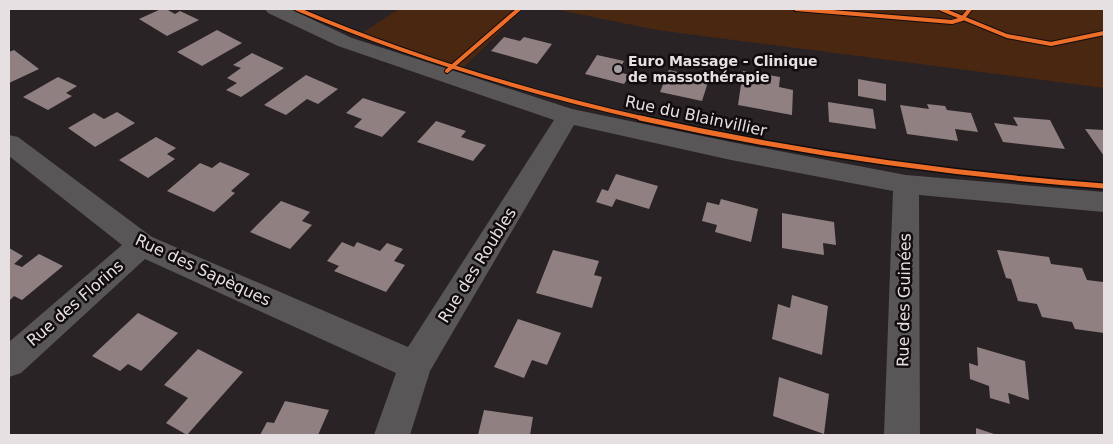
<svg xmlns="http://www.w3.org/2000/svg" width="1113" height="444" font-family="'DejaVu Sans',sans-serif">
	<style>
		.green { fill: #4a2711 }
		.building { fill: #908081 }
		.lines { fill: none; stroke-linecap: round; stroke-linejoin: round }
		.minor { fill: #595658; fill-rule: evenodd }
		.cycleway-far1-casing { stroke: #110c0e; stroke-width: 6 }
		.cycleway-casing { stroke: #110c0e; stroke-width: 8 }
		.cycleway-far1 { stroke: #ee6e29; stroke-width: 4 }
		.cycleway { stroke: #ee6e29; stroke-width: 5 }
		.poi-dot { fill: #a49ea1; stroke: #110c0e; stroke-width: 2 }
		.labels { text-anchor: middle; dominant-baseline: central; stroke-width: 5; stroke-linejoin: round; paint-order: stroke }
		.far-poi-label { font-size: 14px; font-weight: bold; fill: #e7e0e3; stroke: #110c0e; text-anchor: start }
		.street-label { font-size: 16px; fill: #e7e0e3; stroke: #110c0e }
	</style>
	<rect width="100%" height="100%" fill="#292326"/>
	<g class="green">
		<path d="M399,9h124l-60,59 -104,-33z"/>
		<path d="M554,9h550v79l-447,-58z"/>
	</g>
	<g class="building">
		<path d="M161,9h5l9,5 5,-3 19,9 -32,16 -28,-17z"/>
		<path d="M217,30l25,13 -40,23 -25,-14z"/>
		<path d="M504,37l16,4 4,-4 28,7 -15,20 -46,-13z"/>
		<path d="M14,50l25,19 -30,14v-31z"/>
		<path d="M252,53l32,15 -43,29 -15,-7 11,-7 -10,-5 14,-10 -8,-3z"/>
		<path d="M597,55l27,6 -6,11 12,3 -6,9 -39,-10z"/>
		<path d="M669,70l40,9 -7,22 -42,-9z"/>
		<path d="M743,71l37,6 -1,10 14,3 -1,25 -54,-10z"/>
		<path d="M306,75l32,14 -20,15 -11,-5 -21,16 -22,-10z"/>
		<path d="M58,77l19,9 -11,7 6,3 -24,14 -25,-13z"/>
		<path d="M858,79l28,5v17l-28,-5z"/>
		<path d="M363,98l43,14 -24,25 -28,-10 8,-8 -16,-6z"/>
		<path d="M828,102l45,7 3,20 -47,-7z"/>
		<path d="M927,104l18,2 2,4 24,3 7,19 -23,-3 3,12 -51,-7 -7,-29 29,4z"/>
		<path d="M117,112l18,11 -40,24 -27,-19 26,-15 10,6z"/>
		<path d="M1013,117l37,3 15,29 -62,-7 -9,-19 24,3z"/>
		<path d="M436,121l30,10 -5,6 25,8 -13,16 -56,-19z"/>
		<path d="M1085,129l19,1v26z"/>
		<path d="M156,137l20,11 -9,6 8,5 -27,19 -29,-18z"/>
		<path d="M220,162l30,12 -19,17 4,2 -21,19 -47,-21 33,-28 12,5z"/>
		<path d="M616,174l42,12 -9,23 -33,-10 -4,8 -16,-5 6,-13 6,2z"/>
		<path d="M721,199l37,10 -7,33 -36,-10 2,-7 -15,-4 5,-19 12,3z"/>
		<path d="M281,201l29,11 -8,9 10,4 -22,24 -40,-17z"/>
		<path d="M782,213l52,9 2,23 -13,-2 1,12 -42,-7z"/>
		<path d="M342,242l12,5 3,-5 23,9 7,-8 16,6 -9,12 11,4 -19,27 -52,-21 5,-5 -12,-5z"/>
		<path d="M9,248l14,8 -9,8 8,3 17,-13 24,12 -41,34 -8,-4 -5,5z"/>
		<path d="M553,250l46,11 -5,14 8,2 -10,31 -56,-15z"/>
		<path d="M997,250l52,7 2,7 31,4 5,12 16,2 1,51 -29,-4 -3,-7 -30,-5 -5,-13 -19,-3 -7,-22 -5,-1z"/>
		<path d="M792,295l36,11 -6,49 -50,-16 6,-35 12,4z"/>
		<path d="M138,313l40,20 -37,38 -13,-7 -8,7 -28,-15z"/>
		<path d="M518,319l43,14 -14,32 -15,-5 -8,18 -30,-11z"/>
		<path d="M977,347l48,14 4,39 -21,-7 2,11 -20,-6 -1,-12 -19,-7 -1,-16 9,3z"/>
		<path d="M198,349l45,23 -56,63 -21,-12 22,-25 -24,-13z"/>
		<path d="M779,377l50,17 -5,40 -51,-18z"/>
		<path d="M285,401l44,9 -11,25h-58l7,-13 7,1z"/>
		<path d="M484,410l49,7 -3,18h-52z"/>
		<path d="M976,428l21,7h-21z"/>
	</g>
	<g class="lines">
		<path class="minor" d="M265,9h25l62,29 220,71 159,33 175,33 198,17v20l-185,-17 1,240h-36l9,-244 -162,-31 -157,-35 -144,246 -20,64h-36l22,-62 -251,-114 -124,114 -12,4v-35l113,-97 -113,-89v-21l9,2 134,100 256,110 146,-227 -216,-74 -70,-33z"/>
		<defs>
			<g id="cycleway-far1">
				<path d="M297,9c113,48 229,83 349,110"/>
				<path d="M796,9l156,13 10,-3 8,-10"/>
				<path d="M941,9l66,27 44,8 53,-11"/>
				<path d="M447,71l72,-62"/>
			</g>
			<path id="cycleway" d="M640,118c153,34 308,56 464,68"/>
		</defs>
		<use href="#cycleway-far1" class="cycleway-far1-casing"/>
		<use href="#cycleway" class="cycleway-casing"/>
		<use href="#cycleway-far1" class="cycleway-far1"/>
		<use href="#cycleway" class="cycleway"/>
	</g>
	<circle class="poi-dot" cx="618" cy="69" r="5"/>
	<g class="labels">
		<g class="far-poi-label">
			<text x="628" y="61">Euro Massage - Clinique<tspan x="628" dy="16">de massothérapie</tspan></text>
		</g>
		<g class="street-label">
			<text transform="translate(696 116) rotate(12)">Rue du Blainvillier</text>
			<text transform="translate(477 265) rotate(-58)">Rue des Roubles</text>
			<text transform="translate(203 270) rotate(25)">Rue des Sapèques</text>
			<text transform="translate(904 300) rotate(-89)">Rue des Guinées</text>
			<text transform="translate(75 303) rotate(-41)">Rue des Florins</text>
		</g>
	</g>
	<rect width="1113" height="444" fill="none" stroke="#e7e0e3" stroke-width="20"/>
</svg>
